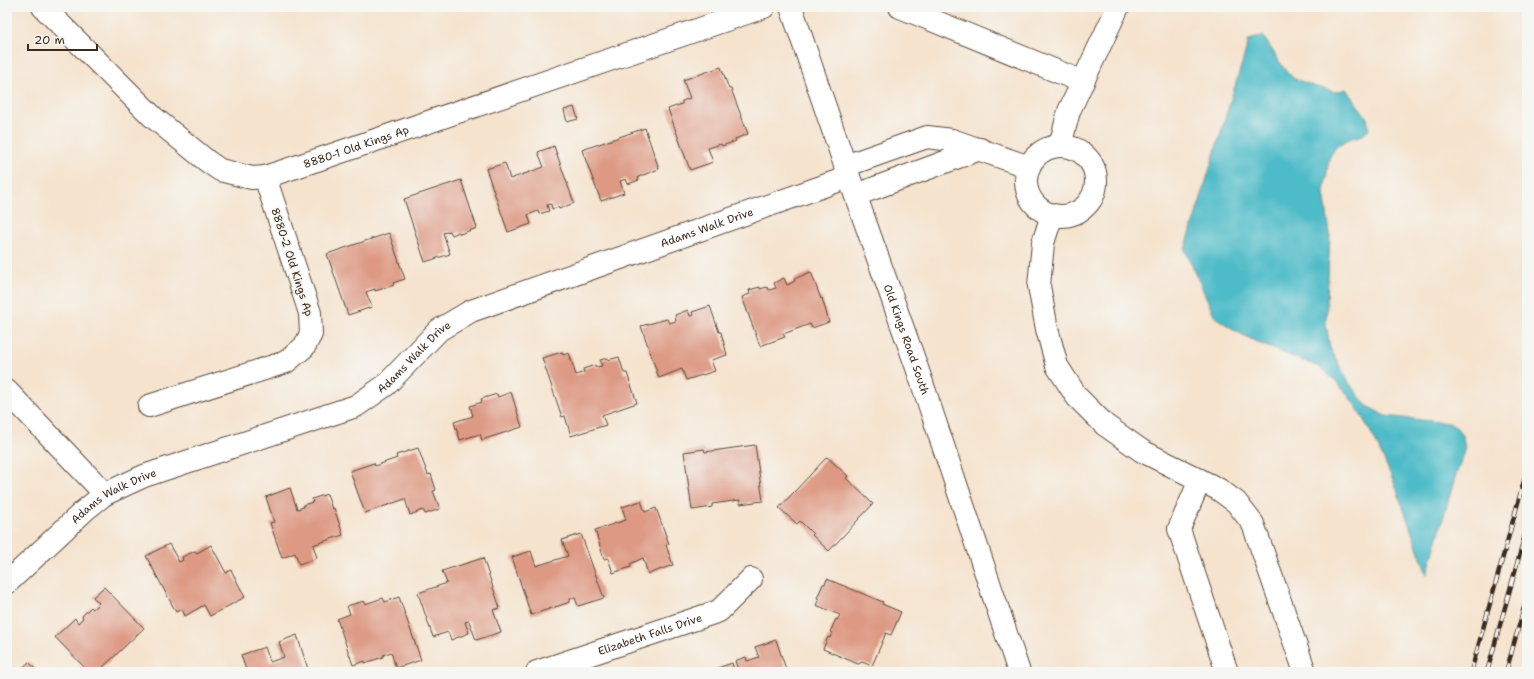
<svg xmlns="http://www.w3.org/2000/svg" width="1534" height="679" font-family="'Shantell Sans',sans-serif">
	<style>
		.water { fill: #4ebbc8; stroke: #447273 }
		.building { fill: #dd9983 }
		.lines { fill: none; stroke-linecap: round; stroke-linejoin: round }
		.street-casing { stroke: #574638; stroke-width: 24 }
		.secondary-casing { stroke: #574638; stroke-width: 24 }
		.street { stroke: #fff; stroke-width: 22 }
		.secondary { stroke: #fff; stroke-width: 22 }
		.rail-casing { stroke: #3b2a1e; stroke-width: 4.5 }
		.rail { stroke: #f6f6f2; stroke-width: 3; stroke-dasharray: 9; stroke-linecap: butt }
		.labels { text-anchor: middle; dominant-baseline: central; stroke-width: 3.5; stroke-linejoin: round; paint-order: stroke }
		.street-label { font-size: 11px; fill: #3b2a1e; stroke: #f6f6f2 }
	</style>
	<rect width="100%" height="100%" fill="#f6f6f2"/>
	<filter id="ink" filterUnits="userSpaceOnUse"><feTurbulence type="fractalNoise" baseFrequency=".025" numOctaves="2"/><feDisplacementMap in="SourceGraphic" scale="8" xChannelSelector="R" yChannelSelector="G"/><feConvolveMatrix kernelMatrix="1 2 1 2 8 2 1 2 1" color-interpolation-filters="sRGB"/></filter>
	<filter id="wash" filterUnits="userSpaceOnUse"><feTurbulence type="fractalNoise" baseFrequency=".012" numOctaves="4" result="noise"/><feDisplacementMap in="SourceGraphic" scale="16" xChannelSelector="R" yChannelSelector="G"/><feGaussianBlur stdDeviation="0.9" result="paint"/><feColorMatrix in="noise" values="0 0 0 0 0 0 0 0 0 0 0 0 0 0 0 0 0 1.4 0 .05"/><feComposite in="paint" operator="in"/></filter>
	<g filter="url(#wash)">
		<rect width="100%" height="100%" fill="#f5e3ce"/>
		<path class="water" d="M1263,36l20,31 10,11 23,9 20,5 10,-3 21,29 2,12 -6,5 -14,4 -13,8 -7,11 -5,35 6,40 -4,91 4,24 19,35 17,22 19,11 64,7 8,5 6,9 2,11 -12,36 -26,91 -33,-93 -20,-44 -18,-32 -19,-24 -18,-15 -56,-22 -24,-12 -24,-16 -30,-67 64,-210z"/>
		<g id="blocks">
			<g class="building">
				<path d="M721,67l8,22h2l17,45 -13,5 1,2 -14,5 -1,-2 -13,4 5,14 -23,8 -22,-61 14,-5v-3l8,-3 -7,-18z"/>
				<path d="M574,107l4,12 -11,3 -3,-12z"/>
				<path d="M645,128l14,41 -21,8 1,3 -11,4 -2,-5 -6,2 4,12 -23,8 -19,-51z"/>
				<path d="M554,146l20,57 -15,6 -1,-2 -6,2 -1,-5 -4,1 2,6 -10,3 -1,-3 -10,4 3,9 -23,8 -22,-63 19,-6 5,16 34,-12 -6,-15z"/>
				<path d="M461,180l16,48 -17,6 -1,-2 -7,3 -2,-4 -7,2 7,21 -25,8 -21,-63z"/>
				<path d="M389,233l16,46 -12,4 1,2 -19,6v-2l-9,3 6,15 -24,8 -21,-61z"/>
				<path d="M811,272l10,27 1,-1 7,24 -17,6 -2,-4 -27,10 2,3 -25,9 -18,-49 8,-3 -1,-4 11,-3v2l7,-2 2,3 7,-2 -2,-5 10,-5 3,7 8,-4 -1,-2z"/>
				<path d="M710,306l9,26h2l6,23 -16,5 4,11 -29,9 -4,-11 -23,9 -18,-52 26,-7 2,4 7,-2 -1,-6 13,-5 2,6 3,-1 -1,-3z"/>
				<path d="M562,352l1,3 6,-2 7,22 8,-3 -1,-3 12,-4 1,2 6,-1 -2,-6 8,-2v2l11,-3 5,16h3l10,30 -35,12 4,10 -35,11 -6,-20 -3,1 -20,-59z"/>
				<path d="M511,392l11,35 -40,13 -2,-6 -20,6 -6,-18 19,-6 -3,-10 12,-4 -1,-3 16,-5 1,3z"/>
				<path d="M755,445l8,56 -23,3v-4l-28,4v3l-20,3 -8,-58 20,-3 1,3z"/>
				<path d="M418,448l10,27 3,-1 5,16 -3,1 7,18 -15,5 -2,-4 -13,5 -5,-16 -40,14 -15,-42 24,-8 1,3 22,-8 -1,-3z"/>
				<path d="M827,457l21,19 -2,2 27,26 -44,47 -17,-16 1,-1 -13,-13 -3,3 -18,-16z"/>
				<path d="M290,488l7,21 7,-2 -1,-2 10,-3 -1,-3 15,-5 5,15 2,-1 9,27 -30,10 4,13 -18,6 -4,-11 -13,5 -12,-35 4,-1 -8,-25z"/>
				<path d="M641,501l4,11 11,-4 13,36 -3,1 7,20 -25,9 -5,-16 -13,6 1,3 -18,6 -5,-15 -4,1 -9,-29 31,-10 -4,-13z"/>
				<path d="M581,534l23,64 -26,8 -3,-8 -5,1v3l-39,13 -19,-58 19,-6 5,15 32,-10 -6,-16z"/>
				<path d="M169,544l10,18 4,-2 -1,-3 13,-6 2,2 14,-8 15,28 5,-3 14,27 -35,19 -6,-11 -19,11 -3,-7 -6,3 -30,-56z"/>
				<path d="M483,558l17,50 -7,2 8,22 -25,8 -7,-19 -4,1 4,11 -18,7 -3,-8 -15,5 -15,-44 29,-10 -5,-12z"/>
				<path d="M827,579l56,23 -1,2 19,8 -10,23 -5,-2 -14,33 -10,-4 -4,2 -35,-15 5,-12 2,1 2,-5 -2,-1 6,-13 1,1 3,-5 -24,-10 3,-6 -2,-1 6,-14h2z"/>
				<path d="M104,587l40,41 -46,44h-9l-34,-35 20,-19 3,5 5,-5 -1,-2 9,-9 2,2 6,-6 -6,-6z"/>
				<path d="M399,597l22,63 -25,8 -5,-16 -8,3v2l-18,6v-2l-12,4 -16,-46 13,-5 -3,-8 17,-5 1,3 18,-6 2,4z"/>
				<path d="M297,635l12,37h-68l5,-2 -5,-15 24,-8 5,15 14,-5 -5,-15z"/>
				<path d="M776,640l11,32h-80l25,-9 2,6 3,-2 -2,-6 11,-4 1,4 12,-4 -4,-10z"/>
				<path d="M29,662l9,10h-22l3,-3 1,1z"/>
			</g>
		</g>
	</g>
	<g filter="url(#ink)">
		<use href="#blocks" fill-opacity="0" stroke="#574638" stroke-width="1"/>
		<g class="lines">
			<defs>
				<g id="street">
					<path id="s1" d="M43,7l110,110 54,44 13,9 32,8 13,-1 61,-20 438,-150"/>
					<path d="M900,7l183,75"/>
					<circle cx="1061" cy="181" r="35"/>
					<path d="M1060,146l9,-35 49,-104"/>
					<path d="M845,166l82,-29 25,3 77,27"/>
					<path d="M856,195l124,-46"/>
					<path d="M1052,215l-9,28 -4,43 8,43 10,37 20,31 28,28 37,26 76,38 18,13 17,22 52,148"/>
					<path d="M7,391l98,103"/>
					<path d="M149,406l137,-44 18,-15 7,-13 -1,-21 -45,-136"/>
					<path d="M1200,480l-21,49 48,143"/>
					<path id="s2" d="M7,583l78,-73 20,-16 39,-18 212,-70 30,-21 53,-55 32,-19 378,-134"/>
					<path id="s3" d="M537,672l182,-61 32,-32"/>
				</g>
				<g id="secondary">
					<path id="s4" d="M791,7l58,170 67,188 103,307"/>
				</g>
			</defs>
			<use href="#street" class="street-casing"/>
			<use href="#secondary" class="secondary-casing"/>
			<use href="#street" class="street"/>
			<use href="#secondary" class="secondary"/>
			<defs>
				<g id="rail">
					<path d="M1471,672l56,-202"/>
					<path d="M1487,672l40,-144"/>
					<path d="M1506,672l21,-75"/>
				</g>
			</defs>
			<use href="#rail" class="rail-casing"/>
			<use href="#rail" class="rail"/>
		</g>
	</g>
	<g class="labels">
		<g class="street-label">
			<text stroke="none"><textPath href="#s1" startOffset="383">8880-1 Old Kings Ap</textPath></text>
			<text stroke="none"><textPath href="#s2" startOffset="799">Adams Walk Drive</textPath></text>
			<text transform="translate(292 262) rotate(72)">8880-2 Old Kings Ap</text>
			<text stroke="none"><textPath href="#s4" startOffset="352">Old Kings Road South</textPath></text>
			<text stroke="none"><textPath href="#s2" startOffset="475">Adams Walk Drive</textPath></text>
			<text stroke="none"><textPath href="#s2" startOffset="139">Adams Walk Drive</textPath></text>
			<text stroke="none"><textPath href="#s3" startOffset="119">Elizabeth Falls Drive</textPath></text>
		</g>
	</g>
	<rect width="1534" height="679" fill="none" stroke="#f6f6f2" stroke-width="24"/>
	<path d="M28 44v6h69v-6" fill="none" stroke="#3b2a1e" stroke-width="2"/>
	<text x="34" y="44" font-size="12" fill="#3b2a1e" stroke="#f6f6f2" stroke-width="3" paint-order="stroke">20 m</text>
</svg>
